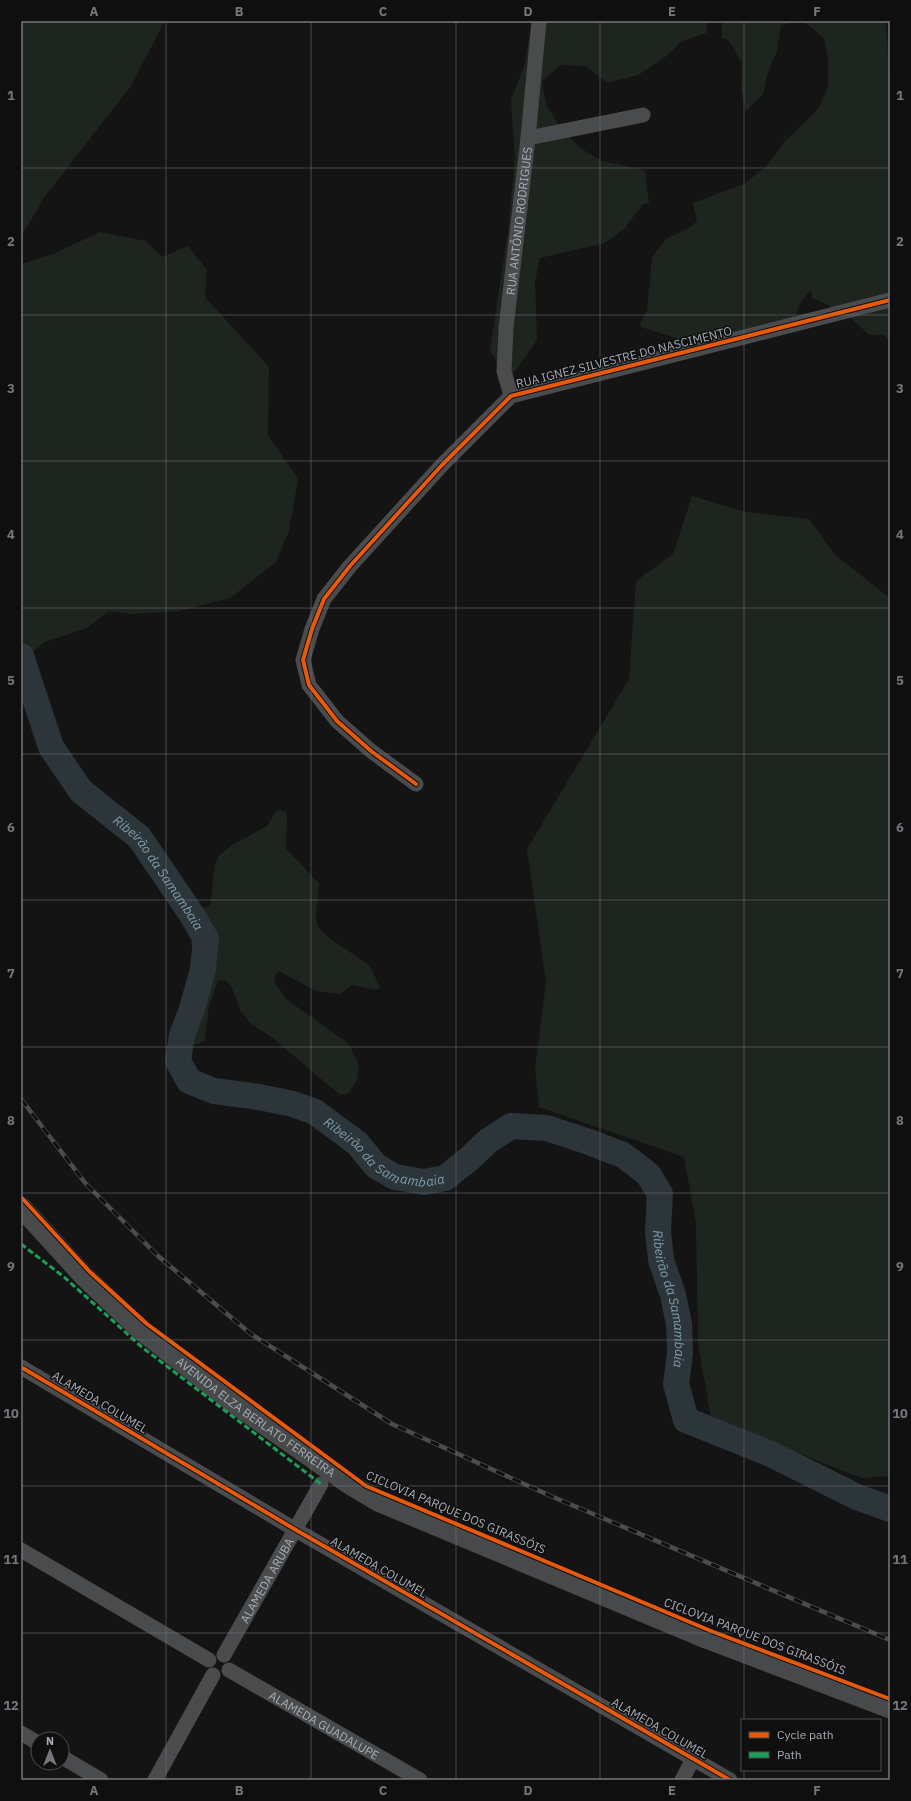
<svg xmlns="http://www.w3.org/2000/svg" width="911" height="1801" font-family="'IBM Plex Sans',sans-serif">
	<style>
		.green { fill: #1e251f }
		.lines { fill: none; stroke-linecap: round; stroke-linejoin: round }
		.river { stroke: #2c3539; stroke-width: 26 }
		.minor { stroke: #494b4d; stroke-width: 15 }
		.secondary { stroke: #48494b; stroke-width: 21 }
		.rail-casing { stroke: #4a4c4e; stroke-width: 4.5 }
		.rail { stroke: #0f0f10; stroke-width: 3; stroke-dasharray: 9; stroke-linecap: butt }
		.quiet { stroke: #1a9f57; stroke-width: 3; stroke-dasharray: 6 3; stroke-linecap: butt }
		.cycleway-casing { stroke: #0f0f10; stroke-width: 6 }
		.cycleway { stroke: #e8590c; stroke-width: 4 }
		.grid { fill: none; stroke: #74777d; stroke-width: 1; stroke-opacity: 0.55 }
		.labels { text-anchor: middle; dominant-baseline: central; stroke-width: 3; stroke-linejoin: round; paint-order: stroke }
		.street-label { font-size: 12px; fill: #a7adb5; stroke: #0f0f10 }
		.water-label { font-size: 13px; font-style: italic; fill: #809dad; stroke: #0f0f10 }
		.neatline { fill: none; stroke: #74777d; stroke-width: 1.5 }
		.grid-label { font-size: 13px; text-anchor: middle; font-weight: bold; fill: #74777d }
	</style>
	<rect width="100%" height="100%" fill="#141415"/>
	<g class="green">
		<path d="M21,21h144l-35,66 -84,108 -25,41z"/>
		<path d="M532,21h176l-2,12 -24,8 -18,17 -26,17 -31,8 -21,-17 -26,-1 -18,17 4,22 13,22 21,22 22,13 43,9 4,33 -6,1 -18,24 -20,15 -65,15 -5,24 2,58 -24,34 -14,-8 -9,-16 18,-119 7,-73 -4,-58 14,-36z"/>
		<path d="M722,21h80l-21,4 -4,26 -9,21 -5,22 -17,17 -5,-22 1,-26 -13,-22 -7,-3z"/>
		<path d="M803,21h83l4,74v248l-6,-8h-15c-17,-18 -33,-27 -57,-37l-1,-9 -10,13 -8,19 -99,23 -53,-17 -1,-3 7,-13 5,-54 15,-19 22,-10 8,-7 -4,-18 51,-19 22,-17 18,-25 35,-34 9,-22v-26l-4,-22z"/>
		<path d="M100,232l46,9 16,16 26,-11 19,24 -2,27 64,70 -1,68 30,44 -9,52 -13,31 -46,36 -51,13 -47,3 -23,-3 -22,17 -42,14 -24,19v-397l32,-10z"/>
		<path d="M692,496l54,16 63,7 27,37 54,42v878l-29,2 -150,-60 -13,-75 -2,-120 -12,-66 -145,-50 -4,-38 11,-87 -19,-133 102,-170 7,-98 37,-27z"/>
		<path d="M277,810l9,1 1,6 -1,32 33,34 -3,35 2,9 11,11 40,27 11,22 -4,3 -24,-5 -12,9 -24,-3 -37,-20 -5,5 1,7 11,16 63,45 10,21 -2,15 -9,14h-9l-65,-55 -23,-15 -10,-12 -10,-26 -6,-6 -7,1 -9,25 -4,34 -6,4 -9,1 -5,-15 11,-56 -7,-47 1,-9 4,-6 16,-6 5,-41 4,-9 13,-11 35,-19z"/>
	</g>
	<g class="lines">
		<path class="river" id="s1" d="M21,656l30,91 30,44 58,46 53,78 14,24 -3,30 -11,40 -10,26 -4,26 11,20 25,10 45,6 34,7 22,8 42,31 19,23 19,11 29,5 21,-4 24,-19 19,-18 23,-15 36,2 42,14 34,13 25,19 12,20 -2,37 3,29 12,35 6,29 1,29 -4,31 10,36 85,34 86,43 33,12"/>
		<g class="minor">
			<path d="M528,138l11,-117"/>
			<path id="s2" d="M511,396l-7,-25 2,-43 22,-190 115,-23"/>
			<path d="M416,784l-45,-33 -34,-30 -28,-36 -6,-25 9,-31 12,-30 26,-33 92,-101 69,-69 379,-96"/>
			<path d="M21,1367l275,163 434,250"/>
			<path d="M21,1550l188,110"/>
			<path id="s3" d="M224,1655l97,-171"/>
			<path id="s4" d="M229,1670l191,110"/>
			<path d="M21,1733l17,10"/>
			<path d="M62,1757l39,23"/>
			<path d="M155,1780l58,-105"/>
			<path d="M682,1780l11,-21"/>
		</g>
		<path class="secondary" id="s5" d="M21,1207l63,69 56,53 94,74 114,80 30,18 328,137 184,70"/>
		<defs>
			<path id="rail" d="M21,1099l65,85 72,72 93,78 141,90 161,73 337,143"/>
		</defs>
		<use href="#rail" class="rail-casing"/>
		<use href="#rail" class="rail"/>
		<path class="quiet" d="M21,1244l43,33 79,71 178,136"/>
		<defs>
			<g id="cycleway">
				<path d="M416,784l-45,-33 -34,-30 -28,-36 -6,-25 9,-31 12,-30 26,-33 92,-101 69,-69 379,-96"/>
				<path d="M21,1197l69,75 57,52 219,162 345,145 179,68"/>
				<path d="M21,1367l275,163 434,250"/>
			</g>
		</defs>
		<use href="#cycleway" class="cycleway-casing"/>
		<use href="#cycleway" class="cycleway"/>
	</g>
	<path class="grid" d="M166,21v1759M311,21v1759M456,21v1759M600,21v1759M744,21v1699M21,168h869M21,315h869M21,461h869M21,608h869M21,754h869M21,900h869M21,1047h869M21,1193h869M21,1340h869M21,1486h869M21,1633h869M744,1770v10"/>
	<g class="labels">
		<g class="street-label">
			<text stroke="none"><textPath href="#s2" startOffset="177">RUA ANTÔNIO RODRIGUES</textPath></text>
			<text transform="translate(624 357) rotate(-14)">RUA IGNEZ SILVESTRE DO NASCIMENTO</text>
			<text transform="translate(100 1402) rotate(31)">ALAMEDA COLUMEL</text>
			<text stroke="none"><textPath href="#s5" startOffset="316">AVENIDA ELZA BERLATO FERREIRA</textPath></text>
			<text transform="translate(456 1512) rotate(23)">CICLOVIA PARQUE DOS GIRASSÓIS</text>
			<text transform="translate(379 1567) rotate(30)">ALAMEDA COLUMEL</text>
			<text stroke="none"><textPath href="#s3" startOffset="86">ALAMEDA ARUBA</textPath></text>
			<text transform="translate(755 1636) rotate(21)">CICLOVIA PARQUE DOS GIRASSÓIS</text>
			<text stroke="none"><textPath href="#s4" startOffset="110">ALAMEDA GUADALUPE</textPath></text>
			<text transform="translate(660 1728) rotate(30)">ALAMEDA COLUMEL</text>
		</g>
		<g class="water-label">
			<text stroke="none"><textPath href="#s1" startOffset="263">Ribeirão da Samambaia</textPath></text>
			<text stroke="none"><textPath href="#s1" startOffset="708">Ribeirão da Samambaia</textPath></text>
			<text stroke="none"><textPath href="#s1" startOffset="1141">Ribeirão da Samambaia</textPath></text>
		</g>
	</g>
	<rect width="911" height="1801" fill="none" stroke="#0f0f10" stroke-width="44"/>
	<rect x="741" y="1719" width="140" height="52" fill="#0f0f10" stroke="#4c4e52"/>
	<rect x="749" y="1732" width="20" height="6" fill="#e8590c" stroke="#4c4e52"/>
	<text x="777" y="1739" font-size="12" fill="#a7adb5">Cycle path</text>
	<rect x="749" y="1752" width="20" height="6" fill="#1a9f57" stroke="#4c4e52"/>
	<text x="777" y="1759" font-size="12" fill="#a7adb5">Path</text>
	<g transform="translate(50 1751)"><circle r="19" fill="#0f0f10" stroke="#4c4e52"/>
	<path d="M0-3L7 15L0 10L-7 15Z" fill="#74777d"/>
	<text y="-6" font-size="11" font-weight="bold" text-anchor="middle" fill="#a7adb5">N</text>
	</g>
	<rect x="22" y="22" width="867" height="1757" class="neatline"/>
	<g class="grid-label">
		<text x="94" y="16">A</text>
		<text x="239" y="16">B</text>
		<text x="383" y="16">C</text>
		<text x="528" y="16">D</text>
		<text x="672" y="16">E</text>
		<text x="817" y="16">F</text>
		<text x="11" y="100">1</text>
		<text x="900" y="100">1</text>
		<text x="11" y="246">2</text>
		<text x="900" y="246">2</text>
		<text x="11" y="393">3</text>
		<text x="900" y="393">3</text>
		<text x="11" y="539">4</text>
		<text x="900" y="539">4</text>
		<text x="11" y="685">5</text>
		<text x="900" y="685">5</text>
		<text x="11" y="832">6</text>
		<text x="900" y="832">6</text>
		<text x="11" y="978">7</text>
		<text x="900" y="978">7</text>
		<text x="11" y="1125">8</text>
		<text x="900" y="1125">8</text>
		<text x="11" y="1271">9</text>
		<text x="900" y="1271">9</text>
		<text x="11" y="1418">10</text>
		<text x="900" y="1418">10</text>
		<text x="11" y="1564">11</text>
		<text x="900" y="1564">11</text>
		<text x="11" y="1710">12</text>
		<text x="900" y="1710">12</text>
		<text x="94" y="1795">A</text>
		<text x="239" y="1795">B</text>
		<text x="383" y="1795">C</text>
		<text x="528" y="1795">D</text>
		<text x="672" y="1795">E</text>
		<text x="817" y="1795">F</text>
	</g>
</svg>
